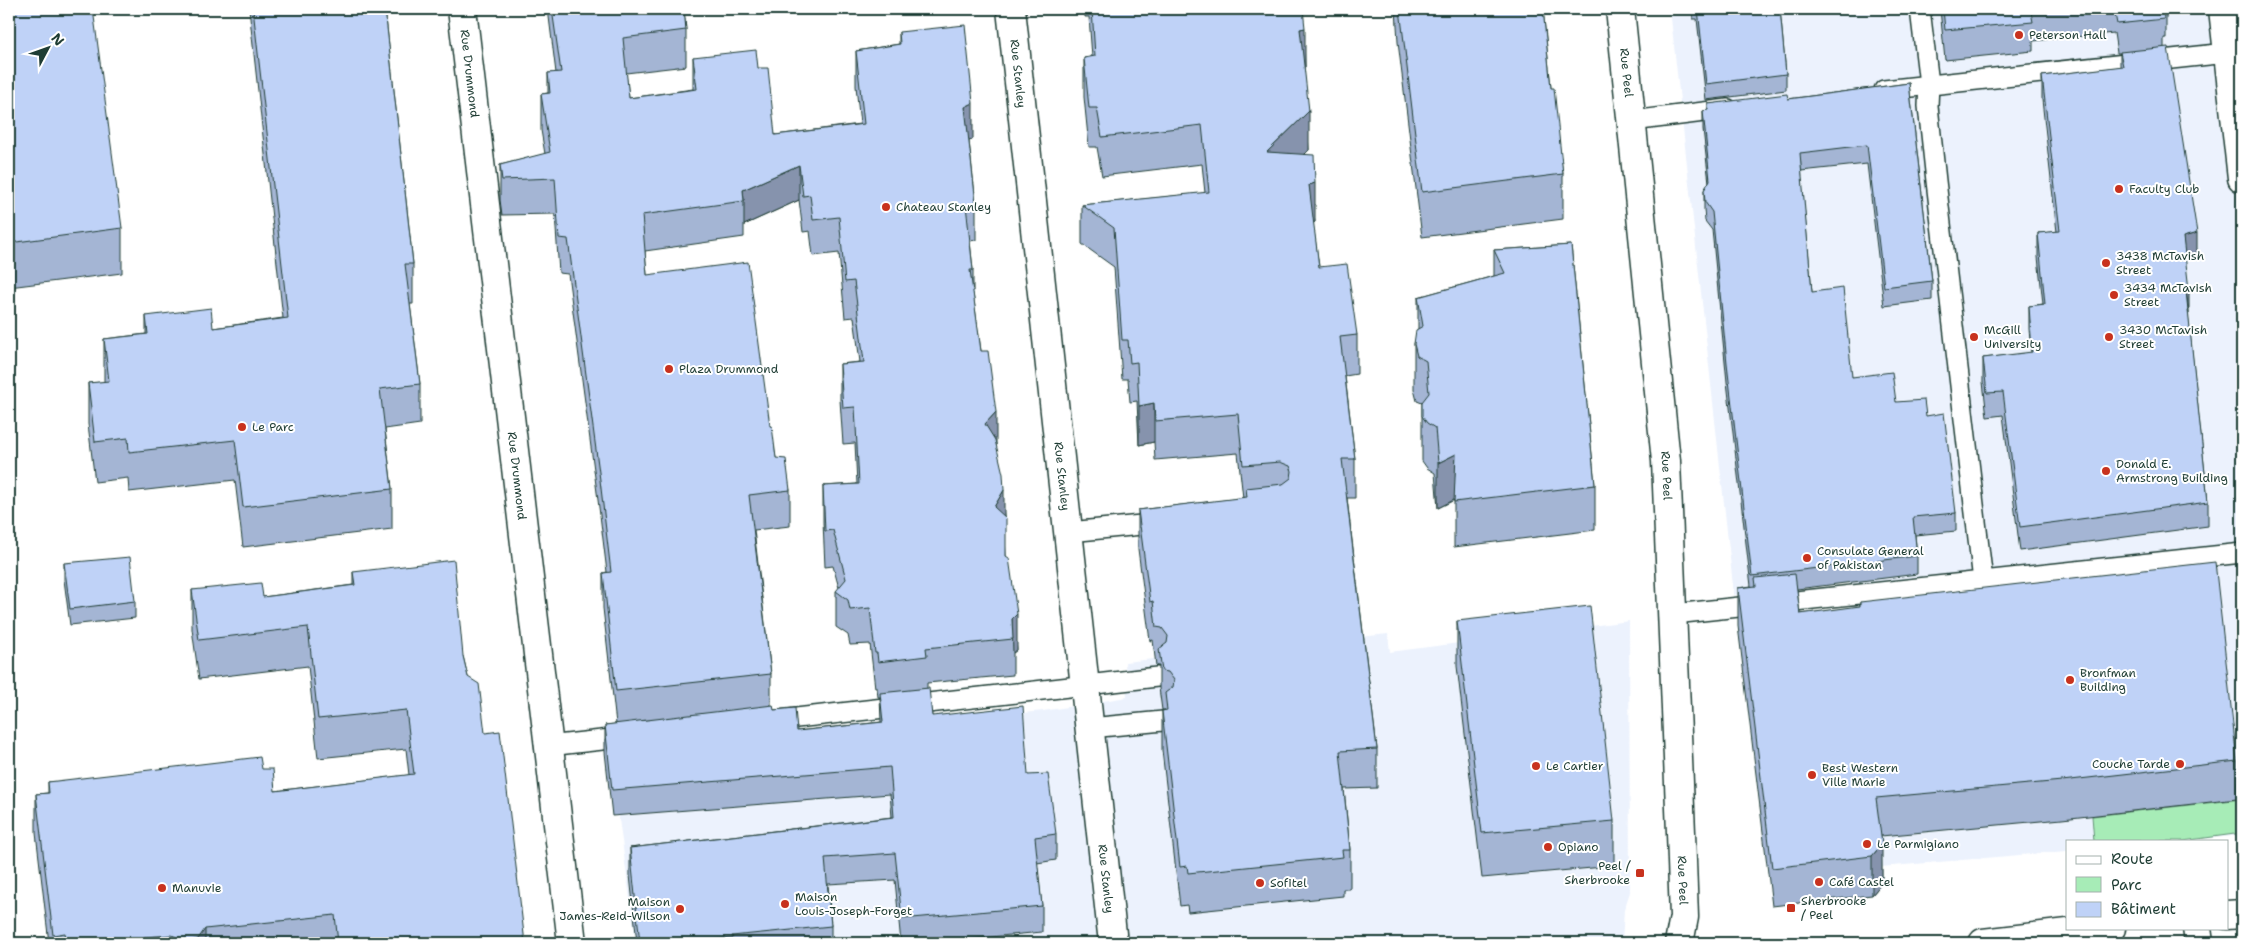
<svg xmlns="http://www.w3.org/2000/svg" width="2251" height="952" font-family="'Shantell Sans',sans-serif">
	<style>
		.built { fill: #ecf2fd }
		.green { fill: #a7ecb7; stroke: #639476 }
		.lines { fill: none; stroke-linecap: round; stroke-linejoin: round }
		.lane-casing { stroke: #1f3d34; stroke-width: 22 }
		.street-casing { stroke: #1f3d34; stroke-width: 31 }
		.secondary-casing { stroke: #1f3d34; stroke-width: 31 }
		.primary-casing { stroke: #1f3d34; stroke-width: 31 }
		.lane { stroke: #fff; stroke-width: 19 }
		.street { stroke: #fff; stroke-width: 28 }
		.secondary { stroke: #fff; stroke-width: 28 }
		.primary { stroke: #fff; stroke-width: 28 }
		.wall { fill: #a4b5d4; stroke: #1f3d34; fill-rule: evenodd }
		.shaded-wall { fill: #8693ad; stroke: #1f3d34 }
		.building { fill: #bfd2f7; stroke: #1f3d34 }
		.poi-dot { fill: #c8321e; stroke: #fff; stroke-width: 2 }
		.labels { text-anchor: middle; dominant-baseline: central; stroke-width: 4; stroke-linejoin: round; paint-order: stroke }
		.poi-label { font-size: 12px; fill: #1f3d34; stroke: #fff; text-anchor: start }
		.street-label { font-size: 12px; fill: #1f3d34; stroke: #fff }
	</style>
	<rect width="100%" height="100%" fill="#fff"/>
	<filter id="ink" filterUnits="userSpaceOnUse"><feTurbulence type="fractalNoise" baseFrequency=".02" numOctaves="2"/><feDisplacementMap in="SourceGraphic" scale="10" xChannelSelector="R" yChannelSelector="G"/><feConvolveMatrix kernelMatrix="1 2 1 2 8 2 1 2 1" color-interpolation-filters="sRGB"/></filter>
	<g filter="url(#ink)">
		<g class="built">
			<path d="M1670,9h572v826l-61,6h-114v10l-186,16 -27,-221 -6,-63 -114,12z"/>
			<path d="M1629,621l1,271 -6,18 -2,33h-986l-26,-190 433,-42 84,-14 -2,-35 263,-28 2,18z"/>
		</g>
		<path class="green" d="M2242,799v34l-59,8h-89l-2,-25z"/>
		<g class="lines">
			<defs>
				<g id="lane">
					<path d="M1920,9l9,75 -1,22 8,75 47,400"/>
					<path d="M1884,90l343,-37"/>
					<path d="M1632,121l96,-12"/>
					<path d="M1069,532l93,-9"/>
					<path d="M1674,614l568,-61"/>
					<path d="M770,721l387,-44"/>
					<path d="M1090,728l73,-7"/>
					<path d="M548,746l81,-9"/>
				</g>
				<g id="street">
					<path id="s1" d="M462,9l110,934"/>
					<path id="s2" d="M1011,9l102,934"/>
					<path d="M2223,9l19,169"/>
					<path d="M2197,928l2,15"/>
				</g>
				<g id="secondary">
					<path id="s3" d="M1620,9l46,452 15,372 3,84 -5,26"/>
				</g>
				<g id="primary">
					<path d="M2227,915l15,-1"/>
					<path d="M1983,943l128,-15"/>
				</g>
			</defs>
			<use href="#lane" class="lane-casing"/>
			<use href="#street" class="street-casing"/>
			<use href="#secondary" class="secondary-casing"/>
			<use href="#primary" class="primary-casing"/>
			<use href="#lane" class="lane"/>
			<use href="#street" class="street"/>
			<use href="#secondary" class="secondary"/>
			<use href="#primary" class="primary"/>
		</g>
		<g class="wall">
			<path d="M9,9l113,219v45l-113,14z"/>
			<path d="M249,9h136l28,255v40h-3l10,80v40l-35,5 7,60v40l-149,18 -8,-67 -106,12 -1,-14 -33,4 -7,-58v-41l16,-1v-43l42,-5v-18l67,12 70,-10z"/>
			<path d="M548,9h136l2,21v36l-60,7 3,25 64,-9v-32l65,11 17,67 85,-11 -4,-38v-35l43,-7v-12l74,107 -4,2 7,63v36l-6,1 3,29v23l8,58 15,95 8,70 2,40 11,94 -4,3v22l-86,8v5l5,28 96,59 28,59v26l-19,3 5,43v26l-114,11h-27l-6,-63 -67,4 3,42v17h-194l-7,-68v-27l262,-31 -2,-23 -278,22 -7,-64v-27l11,-1 -13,-116v-35l4,-1 -7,-57 -32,-241 -9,-1 -4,-59 -53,1 -2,-15v-35l45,-11 -4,-24v-36l7,-1v-20h8zM799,200l4,32 7,-1 3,25 26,-3 6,65 9,-1 6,45 -20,2v36l3,44 12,-1 2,41 -34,2v36l2,45 8,-1 6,22 -3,3v36l12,8 2,10 20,-1 5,44h2l1,9h2l1,25 -84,9 -23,-21 -3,-4v-32l-17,-144 36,-4v-36l-14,-32 -6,-32 -123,-151 -2,-24 99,-14v-12z"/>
			<path d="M1085,9h218l2,58h-1l5,83 -4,4 10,68 -2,1 6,44 38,68v39l-12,2 10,83v39h-8l30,251v39l-33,1 6,61v39h-7v7l-155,16 -1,-7 -7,1 -18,-156v-39l3,-1h-3l-3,-22v-22h-3l-3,-26 -3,1 -12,-92v-39l105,-12 -5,-45 -83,7 -1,-18 -15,3 -2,-44 -7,1 -2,-23h-6l-8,-112 -32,-23v-39l123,-12 -3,-29 -100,12 -5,-29h-8l-5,-50v-39l8,-1 -3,-40h-4z"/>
			<path d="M1396,9h147l8,79 12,86v45l-141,18 -24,-195z"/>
			<path d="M1692,9h88l6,65v16l-80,10 -9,-81h-4z"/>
			<path d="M1940,9h226v29h-2v9l33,210 -12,3 3,54 20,188v24l-188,25 -17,-136 -16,2 -4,-35v-24l48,-5 -2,-24v-23l14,-2 -5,-47v-24l19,-1 -15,-132v-24l78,-9v-14h-3l-3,-20 -81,8v10l-88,9z"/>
			<path d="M1909,83l23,198v19l-48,6 -17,-142 -66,7 11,121 40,85 44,25 30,14 30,97v18l-41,4 2,21v18l-120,15 3,25 60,-7v-5l377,159v38l-175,20 -181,17 1,47 -10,12 -100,11 -34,-280v-38l13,-2 -24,-204 -15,-152 -7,-9 -1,-12v-19l5,-7 -6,-54v-18l5,-1v-6l80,-5z"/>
			<path d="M1571,245l24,240v45l-141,17v-47l-16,8 -3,-35 -8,-5 -5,-7v-58l-5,-2 -3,-12v-45l4,-15v-32l76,-21v-26z"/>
			<path d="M64,563l71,38v17l-65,7 -6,-45z"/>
			<path d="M353,572l110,84 5,21 17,56 40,210h-476l-13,-110v-39l12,-1v-11l214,-13 13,22 134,-16 -3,-26 -88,9 -10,-92 -109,13 -7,-50v-39l71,7 90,-12z"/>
			<path d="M1457,621l157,200v45l-132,12 -25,-212z"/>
		</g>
		<g class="shaded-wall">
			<path d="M1305,28v39l-5,1v-39z"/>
			<path d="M973,103v36l-8,4v-36z"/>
			<path d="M1309,111v39l-42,42v-40z"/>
			<path d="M799,165v35l-55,25v-24l-1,-11z"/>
			<path d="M1315,183v39l-6,2v-39z"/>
			<path d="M2197,233v24l-14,4v-24z"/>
			<path d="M2189,290v24l-3,-23z"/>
			<path d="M1154,403v39l-15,3v-39z"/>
			<path d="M996,412v36l-11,-24z"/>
			<path d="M1456,454v45l-18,9v-45z"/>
			<path d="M1004,490v36l-10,-19z"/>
			<path d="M1017,614v36l-4,3 -1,-34z"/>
			<path d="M1882,844v39l-10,12v-39z"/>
			<path d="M205,929v14h-15v-2z"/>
			<path d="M144,937v6h-6z"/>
		</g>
		<g class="building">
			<path d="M9,9h84l29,219 -113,15z"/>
			<path d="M253,9h132l28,255h-8l15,120 -40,5 12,100 -149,18 -8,-67 -106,12 -1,-14 -33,4 -7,-59 21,-2 -5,-42 44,-5 -2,-18 65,-8 2,20 75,-10z"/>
			<path d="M552,9h132l2,21 -63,8 6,60 68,-9 -4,-32 63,-7 2,18h10l7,67 89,-11 -8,-73 44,-7 -1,-12 66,-7 8,78 -8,4 11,97 -10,1 7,65h-3l11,81h7l8,61 -11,12 10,16 8,34 1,16 -10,17 12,11v38l3,2 8,56 -5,5 1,20 -87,9 1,8 -49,6 -1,-9h-2l-5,-45 -20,2 -2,-10 -12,-9 10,-12 -13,-49 -8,1 -2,-45 36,-2 -4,-77 -12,1 -3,-44 24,-2 -10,-81 -9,1 -6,-65 -26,3 -3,-25 -7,1 -4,-31 -56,25 1,11 -102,14 5,60 101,-13 22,164h2l4,32 10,1 4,31 -41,5 22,179 -155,17 -13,-118 8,-1 -11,-92 -32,-241 -9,-1 -4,-60 -53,2 -2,-15 50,-13 -9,-58 9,-1 -2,-20 13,-1z"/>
			<path d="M1092,9h211l2,19 -5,1 9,82 -42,41 47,3 1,28 -6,2 10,82 28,-3 10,71 -17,2 15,122h-13l35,290 -37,2 10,99h-8l1,7 -155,16 -1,-7 -7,1 -18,-156 5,-1 -2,-17 8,-6 1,-7 -6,-8 -6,-1 -3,-22 8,-6 1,-7 -6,-8 -6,-1 -3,-26 -3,1 -12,-92 109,-13 -1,-9 37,-4 8,-6 1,-7 -2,-5 -10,-4 -37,3 -5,-51 -83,7 -1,-18 -15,3 -2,-44 -7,1 -2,-23h-6l-8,-112 -32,-23 127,-13 -7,-67 -100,12 -5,-29h-8l-5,-50 11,-2z"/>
			<path d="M1400,9h143l8,79h3l9,86 -141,18z"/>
			<path d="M1698,9h82l6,65 -80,10z"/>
			<path d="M1943,9h125l-37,3 2,10 -88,8z"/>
			<path d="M2114,9h52h-3l1,10 -47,5z"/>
			<path d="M2168,47l29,186 -14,4 6,53 -3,1 22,211 -188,25 -17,-135 -16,1 -4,-35 49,-6 -3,-46 16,-2 -7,-71 22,-2 -18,-155 81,-10 -3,-14z"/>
			<path d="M1909,83l23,198 -48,6 -17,-142 -67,8 12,139 31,-4 9,89 40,-5 4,30 28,-2 2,16 18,-3 12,100 -43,4 4,39 -165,20 -25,-213 -15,-151 -7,-10 -1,-12 6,-10 -7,-69 5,-1v-6l79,-10 1,5z"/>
			<path d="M1571,245l24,240 -141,17 2,-48 -18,9 -3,-35 -8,-5 -5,-7v-14l7,-9 -3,-32 -9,-5 -3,-12 2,-14 7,-4 -5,-29 87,-24 -11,-23z"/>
			<path d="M130,557l5,44 -65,8 -6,-46z"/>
			<path d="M454,560l9,96 5,21 11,7 6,49 15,-2 25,212h-187l-3,-28 -130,14 -7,10 -8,2h-6l-12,-6 -28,2 -6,6h-25l-2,-1 -20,1h-24l-2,-10 -12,2 -17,-141 13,-1 -1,-11 212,-25 2,12h11l2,22 139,-17 -8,-64 -88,9 -10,-92 -109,13 -7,-50 69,-7 2,14 92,-12 -2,-13z"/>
			<path d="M2215,562l22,199 -175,20 -186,17 6,46 -10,12 -100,12 -34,-280 18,-2 -1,-8 40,-4 5,40 60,-8v-4z"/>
			<path d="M1590,606l24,215 -132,12 -25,-212z"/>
			<path d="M929,688l3,28 91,-10 5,69 20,-1 8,60 -21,3 7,69 -140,13 -7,-66 -70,5 6,68 -99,10 1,2 -60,5h-33l-10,-95 264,-31 -4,-50 -278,23 -7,-65 168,-20 1,5 21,-2 2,23 86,-9 -3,-29z"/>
		</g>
	</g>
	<g class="poi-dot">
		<circle cx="2019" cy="35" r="5"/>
		<circle cx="2119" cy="189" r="5"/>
		<circle cx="886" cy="207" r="5"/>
		<circle cx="2106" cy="263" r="5"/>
		<circle cx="2114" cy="295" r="5"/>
		<circle cx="1974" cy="337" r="5"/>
		<circle cx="2109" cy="337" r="5"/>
		<circle cx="669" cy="369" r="5"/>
		<circle cx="242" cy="427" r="5"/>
		<circle cx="2106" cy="471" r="5"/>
		<circle cx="1807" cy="558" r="5"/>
		<circle cx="2070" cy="680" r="5"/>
		<circle cx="2180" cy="764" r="5"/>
		<circle cx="1536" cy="766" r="5"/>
		<circle cx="1812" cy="775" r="5"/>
		<circle cx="1867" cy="844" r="5"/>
		<circle cx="1548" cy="847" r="5"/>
		<rect x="1635" y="868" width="10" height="10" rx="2.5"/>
		<circle cx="1819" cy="882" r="5"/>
		<circle cx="1260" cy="883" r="5"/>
		<circle cx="162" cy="888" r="5"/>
		<circle cx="785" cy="904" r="5"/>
		<rect x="1786" y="903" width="10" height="10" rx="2.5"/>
		<circle cx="680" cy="909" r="5"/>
	</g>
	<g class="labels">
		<g class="poi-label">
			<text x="2029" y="35">Peterson Hall</text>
			<text x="2129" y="189">Faculty Club</text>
			<text x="896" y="207">Chateau Stanley</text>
			<text x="2116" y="256">3438 McTavish<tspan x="2116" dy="14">Street</tspan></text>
			<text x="2124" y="288">3434 McTavish<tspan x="2124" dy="14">Street</tspan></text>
			<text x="1984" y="330">McGill<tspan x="1984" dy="14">University</tspan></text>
			<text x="2119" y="330">3430 McTavish<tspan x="2119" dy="14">Street</tspan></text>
			<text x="679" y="369">Plaza Drummond</text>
			<text x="252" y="427">Le Parc</text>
			<text x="2116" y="464">Donald E.<tspan x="2116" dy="14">Armstrong Building</tspan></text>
			<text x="1817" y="551">Consulate General<tspan x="1817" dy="14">of Pakistan</tspan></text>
			<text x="2080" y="673">Bronfman<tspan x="2080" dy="14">Building</tspan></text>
			<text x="2170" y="764" text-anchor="end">Couche Tarde</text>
			<text x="1546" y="766">Le Cartier</text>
			<text x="1822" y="768">Best Western<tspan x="1822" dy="14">Ville Marie</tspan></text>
			<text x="1877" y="844">Le Parmigiano</text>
			<text x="1558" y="847">Opiano</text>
			<text x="1630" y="866" text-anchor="end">Peel /<tspan x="1630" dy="14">Sherbrooke</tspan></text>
			<text x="1829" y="882">Café Castel</text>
			<text x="1270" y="883">Sofitel</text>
			<text x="172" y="888">Manuvie</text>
			<text x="795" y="897">Maison<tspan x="795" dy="14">Louis-Joseph-Forget</tspan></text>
			<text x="1801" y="901">Sherbrooke<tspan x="1801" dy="14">/ Peel</tspan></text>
			<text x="670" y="902" text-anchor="end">Maison<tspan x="670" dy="14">James-Reid-Wilson</tspan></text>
		</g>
		<g class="street-label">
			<text stroke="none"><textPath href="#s3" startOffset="64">Rue Peel</textPath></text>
			<text stroke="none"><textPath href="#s2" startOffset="65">Rue Stanley</textPath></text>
			<text stroke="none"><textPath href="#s1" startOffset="65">Rue Drummond</textPath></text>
			<text stroke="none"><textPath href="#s3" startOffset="469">Rue Peel</textPath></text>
			<text stroke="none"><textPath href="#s1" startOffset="470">Rue Drummond</textPath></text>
			<text stroke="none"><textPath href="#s2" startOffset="470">Rue Stanley</textPath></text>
			<text stroke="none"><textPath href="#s2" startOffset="875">Rue Stanley</textPath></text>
			<text stroke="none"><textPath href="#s3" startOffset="874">Rue Peel</textPath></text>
		</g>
	</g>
	<rect width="2251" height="952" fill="none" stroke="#fff" stroke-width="30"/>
	<rect x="15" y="15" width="2221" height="922" fill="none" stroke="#1f3d34" stroke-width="2" filter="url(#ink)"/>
	<rect x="2066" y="840" width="162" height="90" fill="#ffffff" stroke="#a5b1ae"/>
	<rect x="2076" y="856" width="25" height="8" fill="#ffffff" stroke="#a5b1ae"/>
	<text x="2111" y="864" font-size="15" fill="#1f3d34">Route</text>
	<rect x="2076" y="877" width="25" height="15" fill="#a7ecb7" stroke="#a5b1ae"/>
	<text x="2111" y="890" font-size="15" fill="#1f3d34">Parc</text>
	<rect x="2076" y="902" width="25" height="15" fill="#bfd2f7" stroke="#a5b1ae"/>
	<text x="2111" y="914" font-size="15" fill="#1f3d34">Bâtiment</text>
	<g transform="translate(48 48) rotate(49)" stroke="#ffffff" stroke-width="4" paint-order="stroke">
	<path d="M0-4L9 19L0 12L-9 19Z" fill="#1f3d34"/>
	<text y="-8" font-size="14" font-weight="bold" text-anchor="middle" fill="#1f3d34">N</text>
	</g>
</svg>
